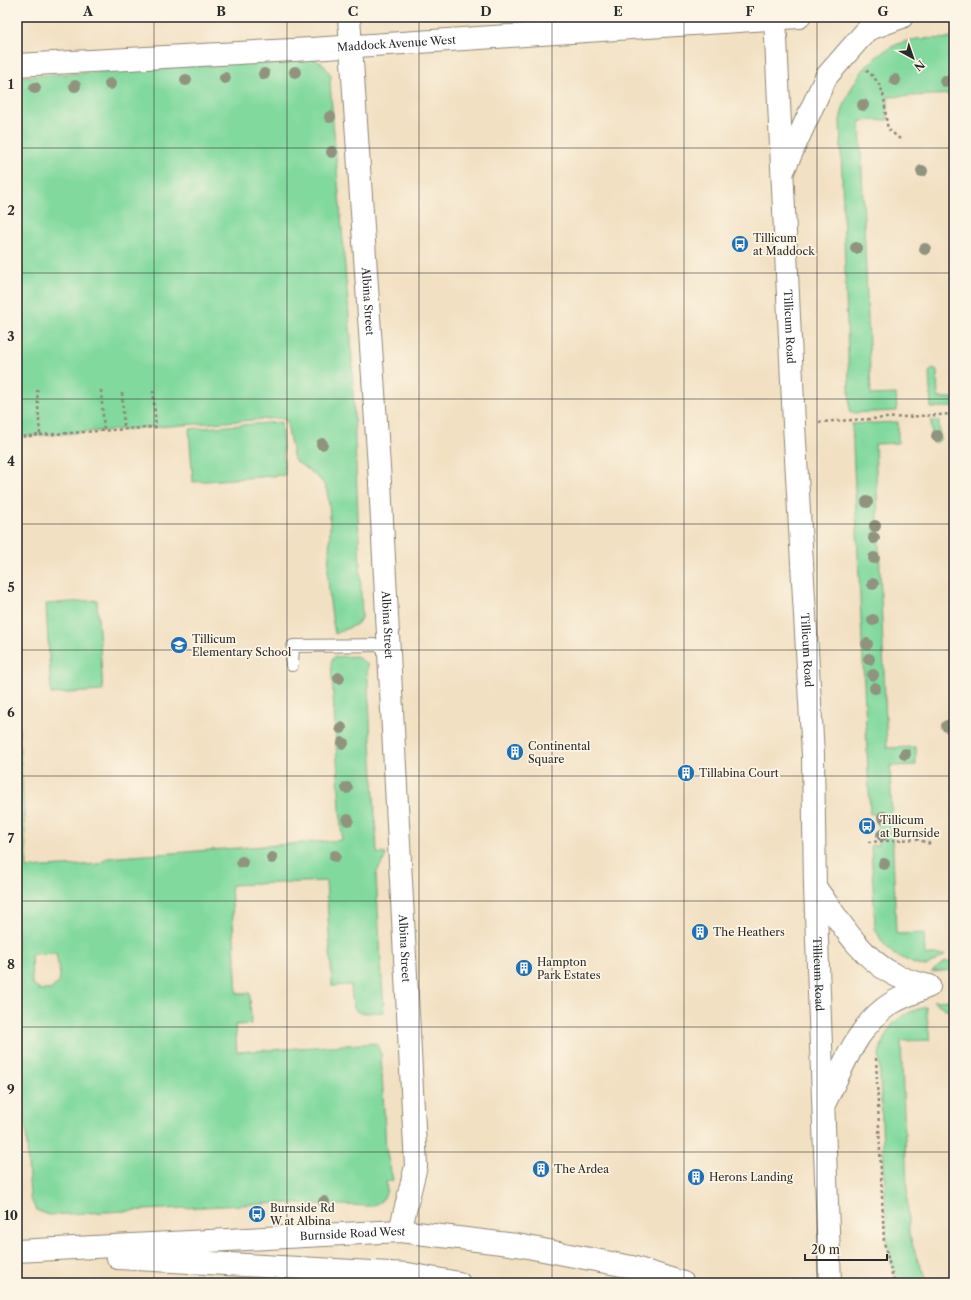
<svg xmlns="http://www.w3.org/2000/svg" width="971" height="1300" font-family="'Libre Caslon Text',serif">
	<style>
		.green { fill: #81d99e; stroke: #568264; fill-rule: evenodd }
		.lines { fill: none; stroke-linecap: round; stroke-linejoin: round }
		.service-casing { stroke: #8e8676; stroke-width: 14 }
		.minor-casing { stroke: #8e8676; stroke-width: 24 }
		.secondary-casing { stroke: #8e8676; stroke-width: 24 }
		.path { stroke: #8e8676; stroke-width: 2.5; stroke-dasharray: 3 3; stroke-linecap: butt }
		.service { stroke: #fff; stroke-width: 12 }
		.minor { stroke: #fff; stroke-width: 22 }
		.secondary { stroke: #fff; stroke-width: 22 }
		.tree { fill: #90947f }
		.grid { fill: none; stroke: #2b2b2b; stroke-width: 1; stroke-opacity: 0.55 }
		.labels { text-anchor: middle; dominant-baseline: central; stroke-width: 3.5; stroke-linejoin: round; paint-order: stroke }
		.street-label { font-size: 11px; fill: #2b2b2b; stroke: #fcf5e5 }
		.poi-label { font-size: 11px; fill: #2b2b2b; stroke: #fcf5e5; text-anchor: start }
		.neatline { fill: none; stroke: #2b2b2b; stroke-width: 1.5 }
		.grid-label { font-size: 13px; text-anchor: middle; font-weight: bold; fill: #2b2b2b }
	</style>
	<rect width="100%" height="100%" fill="#fcf5e5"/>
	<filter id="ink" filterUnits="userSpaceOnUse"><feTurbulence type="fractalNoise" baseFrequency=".025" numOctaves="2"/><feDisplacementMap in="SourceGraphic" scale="8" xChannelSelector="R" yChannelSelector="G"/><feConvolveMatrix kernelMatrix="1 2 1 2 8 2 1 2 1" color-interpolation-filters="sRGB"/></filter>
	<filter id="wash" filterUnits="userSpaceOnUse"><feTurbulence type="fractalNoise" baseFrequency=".012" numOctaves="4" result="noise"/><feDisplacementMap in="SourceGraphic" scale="16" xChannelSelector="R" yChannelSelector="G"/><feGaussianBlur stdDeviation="0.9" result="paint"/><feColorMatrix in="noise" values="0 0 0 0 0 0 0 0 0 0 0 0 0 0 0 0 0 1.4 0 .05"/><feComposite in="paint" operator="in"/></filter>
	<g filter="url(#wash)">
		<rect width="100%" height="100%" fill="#f2e0c2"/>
		<g class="green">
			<path d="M954,38v56l-66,3v23l-28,1 11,274 25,-1 1,17 -47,2 -10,-293c9,-40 35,-75 77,-81 12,-1 25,0 37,-1z"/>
			<path d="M312,58l11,6 8,11 -1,9 21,255 11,278 -5,7 -22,10c-4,-21 -7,-43 -7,-64 1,-20 6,-72 -5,-87 -7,-9 -20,-16 -29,-23l-8,-40 -6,-2 -263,19v-360z"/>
			<path d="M933,369l4,2 1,27h16v9l-23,1 -2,-36z"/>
			<path d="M931,421h8l1,19 -4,4 -4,-3z"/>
			<path d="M281,422l4,53 -92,7 -4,-53z"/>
			<path d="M898,422v21l-23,1 12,304 29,-1v18l-26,1 6,168 28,-1 1,22h21l-19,11 -10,-1 -24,-11 -11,-12 -7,-14 -4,-83h7l-1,-31h-7l-18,-390z"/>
			<path d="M97,600l6,91 -52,3 -5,-90z"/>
			<path d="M356,656l11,8 10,189 9,1c-2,9 -9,14 -10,22l8,136c-32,1 -30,6 -33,-27l-19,1 -6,-105 -95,4 6,109 13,-1 1,31 -16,1 2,27 139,-9 5,11 5,95 7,31 -7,2c3,13 -4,22 -17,24l-89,-3 -232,12 -12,-5 -6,-12 -13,-224v-275l10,169 72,-4 8,-6 235,-18 -11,-177 3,-6zM56,953l4,22 -1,7 -9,8h-10l-8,-6 -1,-30z"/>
			<path d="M954,961v9l-23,2 14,-10z"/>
			<path d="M954,1000v10h-7l-14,-9z"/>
			<path d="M926,1007l4,33 -29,1 8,193 9,27 10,22h-29l-8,-21 -4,-23 -8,-184c7,-29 18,-41 47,-48z"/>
		</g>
	</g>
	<g filter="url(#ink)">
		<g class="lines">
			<defs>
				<path id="service" d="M292,665l1,-19 94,-1"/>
				<g id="minor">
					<path id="s1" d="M349,17l31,465 36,684 -16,65"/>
					<path id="s2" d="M17,65l294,-16 488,-32"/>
				</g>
				<g id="secondary">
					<path id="s3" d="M775,17l19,407 19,331 2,132 15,396"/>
					<path d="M784,169l42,-92 41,-47 35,-13"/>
					<path d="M815,887c23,31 43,68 78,87 11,6 24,9 36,12"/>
					<path d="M824,1104c18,-34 33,-80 68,-101 11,-7 25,-11 37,-17"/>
					<path id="s4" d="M17,1251l383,-20 117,14 115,22 51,16"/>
					<path d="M118,1258l290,16 51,9"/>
				</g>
			</defs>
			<use href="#service" class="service-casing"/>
			<use href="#minor" class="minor-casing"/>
			<use href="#secondary" class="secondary-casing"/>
			<g class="path">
				<path d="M866,70c24,20 16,33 22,59l12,10"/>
				<path d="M101,390l3,40"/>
				<path d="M122,393l2,36"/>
				<path d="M819,422l135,-8"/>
				<path d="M40,435l116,-8 -3,-36"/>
				<path d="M17,437l23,-2 -3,-44h3"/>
				<path d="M868,842l48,-3 15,5"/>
				<path d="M876,1058l8,184 10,41"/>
				<path d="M942,1283l12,-9"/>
			</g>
			<use href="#service" class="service"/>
			<use href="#minor" class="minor"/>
			<use href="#secondary" class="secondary"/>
		</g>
		<g class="tree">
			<circle cx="295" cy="72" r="6"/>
			<circle cx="264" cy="74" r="6"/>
			<circle cx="225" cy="78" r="6"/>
			<circle cx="186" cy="80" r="6"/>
			<circle cx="895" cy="80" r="6"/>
			<circle cx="945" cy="81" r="6"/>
			<circle cx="110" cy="84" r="6"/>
			<circle cx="75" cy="86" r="6"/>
			<circle cx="35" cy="88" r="6"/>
			<circle cx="863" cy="105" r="6"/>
			<circle cx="330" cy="117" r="6"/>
			<circle cx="332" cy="152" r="6"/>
			<circle cx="922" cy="171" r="6"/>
			<circle cx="856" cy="248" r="6"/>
			<circle cx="925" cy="249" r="6"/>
			<circle cx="937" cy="436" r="6"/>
			<circle cx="322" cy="444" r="6"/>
			<circle cx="867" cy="502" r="6"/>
			<circle cx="875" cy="526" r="6"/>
			<circle cx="874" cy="538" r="6"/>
			<circle cx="874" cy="558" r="6"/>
			<circle cx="873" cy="584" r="6"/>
			<circle cx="873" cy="620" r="6"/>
			<circle cx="867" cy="644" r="6"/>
			<circle cx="869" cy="659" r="6"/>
			<circle cx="873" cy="675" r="6"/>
			<circle cx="339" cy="678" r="6"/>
			<circle cx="875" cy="688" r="6"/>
			<circle cx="947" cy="726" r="6"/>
			<circle cx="341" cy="728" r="6"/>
			<circle cx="343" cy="743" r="6"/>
			<circle cx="905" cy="754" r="6"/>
			<circle cx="347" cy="788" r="6"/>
			<circle cx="883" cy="817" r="6"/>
			<circle cx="348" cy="820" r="6"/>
			<circle cx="882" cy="835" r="6"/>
			<circle cx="335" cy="856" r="6"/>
			<circle cx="272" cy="858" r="6"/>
			<circle cx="242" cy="862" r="6"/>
			<circle cx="884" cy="864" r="6"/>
			<circle cx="324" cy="1202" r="6"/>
		</g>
	</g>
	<path class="grid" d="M154,17v1266M287,17v1266M419,17v1266M552,17v1266M684,17v1266M817,17v1266M17,148h937M17,273h937M17,399h937M17,524h937M17,650h937M17,776h937M17,901h937M17,1027h937M17,1152h937"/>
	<defs>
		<symbol id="bus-disc" viewBox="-11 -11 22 22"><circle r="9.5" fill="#1f6fb2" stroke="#fcf5e5"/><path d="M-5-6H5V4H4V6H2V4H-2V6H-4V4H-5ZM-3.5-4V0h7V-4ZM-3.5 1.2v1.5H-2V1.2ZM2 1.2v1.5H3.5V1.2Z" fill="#fff"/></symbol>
		<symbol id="school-disc" viewBox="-11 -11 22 22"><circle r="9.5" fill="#1f6fb2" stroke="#fcf5e5"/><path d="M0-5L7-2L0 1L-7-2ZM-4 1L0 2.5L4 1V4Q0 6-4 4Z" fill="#fff"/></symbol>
		<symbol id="building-disc" viewBox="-11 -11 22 22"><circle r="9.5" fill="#1f6fb2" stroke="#fcf5e5"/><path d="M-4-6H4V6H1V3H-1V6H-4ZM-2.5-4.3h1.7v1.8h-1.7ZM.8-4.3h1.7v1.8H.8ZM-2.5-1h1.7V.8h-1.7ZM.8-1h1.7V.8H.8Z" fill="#fff"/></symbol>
	</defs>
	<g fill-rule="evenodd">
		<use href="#bus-disc" x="730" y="234" width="20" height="20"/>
		<use href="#school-disc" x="169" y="635" width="20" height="20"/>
		<use href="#building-disc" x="505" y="742" width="20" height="20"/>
		<use href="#building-disc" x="676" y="763" width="20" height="20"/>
		<use href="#bus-disc" x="857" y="816" width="20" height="20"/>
		<use href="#building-disc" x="690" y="922" width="20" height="20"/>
		<use href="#building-disc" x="514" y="958" width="20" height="20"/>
		<use href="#building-disc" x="531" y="1159" width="20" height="20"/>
		<use href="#building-disc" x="686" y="1167" width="20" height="20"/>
		<use href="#bus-disc" x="247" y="1204" width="20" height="20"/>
	</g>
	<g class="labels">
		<g class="street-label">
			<text stroke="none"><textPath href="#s2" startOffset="380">Maddock Avenue West</textPath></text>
			<text stroke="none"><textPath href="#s1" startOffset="285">Albina Street</textPath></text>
			<text stroke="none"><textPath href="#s3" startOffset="310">Tillicum Road</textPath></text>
			<text stroke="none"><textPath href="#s1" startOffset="609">Albina Street</textPath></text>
			<text stroke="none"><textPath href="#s3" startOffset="634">Tillicum Road</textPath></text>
			<text stroke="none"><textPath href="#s1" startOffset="933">Albina Street</textPath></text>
			<text stroke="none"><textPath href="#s3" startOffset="958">Tillicum Road</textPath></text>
			<text stroke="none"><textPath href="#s4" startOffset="336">Burnside Road West</textPath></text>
		</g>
		<g class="poi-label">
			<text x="753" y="238">Tillicum<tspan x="753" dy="13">at Maddock</tspan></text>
			<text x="192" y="639">Tillicum<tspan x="192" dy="13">Elementary School</tspan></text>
			<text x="528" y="746">Continental<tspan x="528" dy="13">Square</tspan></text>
			<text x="699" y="773">Tillabina Court</text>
			<text x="880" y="820">Tillicum<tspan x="880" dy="13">at Burnside</tspan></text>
			<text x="713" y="932">The Heathers</text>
			<text x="537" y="962">Hampton<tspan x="537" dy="13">Park Estates</tspan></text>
			<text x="554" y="1169">The Ardea</text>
			<text x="709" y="1177">Herons Landing</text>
			<text x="270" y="1208">Burnside Rd<tspan x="270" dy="13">W at Albina</tspan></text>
		</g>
	</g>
	<rect width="971" height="1300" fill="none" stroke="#fcf5e5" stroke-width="44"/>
	<g transform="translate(913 58) rotate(140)" stroke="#fcf5e5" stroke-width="3" paint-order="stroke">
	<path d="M0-3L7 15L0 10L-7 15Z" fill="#2b2b2b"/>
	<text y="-6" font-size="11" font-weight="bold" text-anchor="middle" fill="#2b2b2b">N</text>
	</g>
	<path d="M805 1254v6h82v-6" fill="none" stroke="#2b2b2b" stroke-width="2"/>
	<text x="811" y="1254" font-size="12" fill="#2b2b2b" stroke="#fcf5e5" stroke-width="3" paint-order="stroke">20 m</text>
	<rect x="22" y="22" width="927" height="1256" class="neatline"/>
	<g class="grid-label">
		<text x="88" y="16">A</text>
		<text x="221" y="16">B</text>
		<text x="353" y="16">C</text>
		<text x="486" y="16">D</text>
		<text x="618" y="16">E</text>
		<text x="750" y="16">F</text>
		<text x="883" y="16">G</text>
		<text x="11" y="89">1</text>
		<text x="11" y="215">2</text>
		<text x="11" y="341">3</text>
		<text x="11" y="466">4</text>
		<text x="11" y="592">5</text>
		<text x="11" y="717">6</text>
		<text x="11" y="843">7</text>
		<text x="11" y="969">8</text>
		<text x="11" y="1094">9</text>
		<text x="11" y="1220">10</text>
	</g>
</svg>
